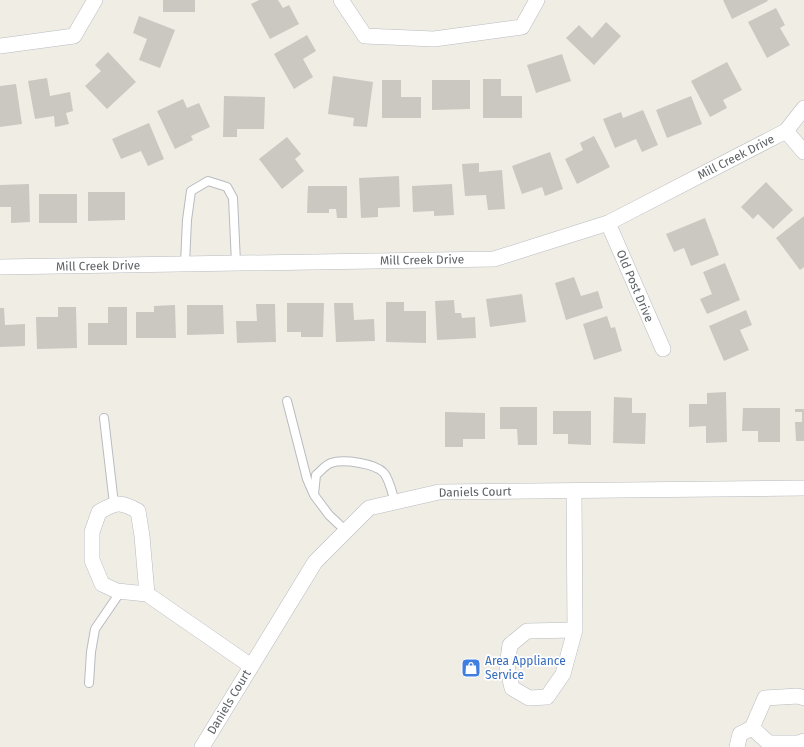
<svg xmlns="http://www.w3.org/2000/svg" width="804" height="747" font-family="'Fira Sans',sans-serif">
	<style>
		.building { fill: #cbc8c2 }
		.lines { fill: none; stroke-linecap: round; stroke-linejoin: round }
		.lane-casing { stroke: #b8bbc0; stroke-width: 10 }
		.street-casing { stroke: #b8bbc0; stroke-width: 16 }
		.lane { stroke: #fff; stroke-width: 8 }
		.street { stroke: #fff; stroke-width: 15 }
		.labels { text-anchor: middle; dominant-baseline: central; stroke-width: 3.5; stroke-linejoin: round; paint-order: stroke }
		.street-label { font-size: 12px; fill: #5d6266; stroke: #fff }
		.shop-label { font-size: 12px; fill: #366cbe; stroke: #fff; text-anchor: start }
	</style>
	<rect width="100%" height="100%" fill="#f0ede5"/>
	<g class="building">
		<rect x="163" y="0" width="32" height="12"/>
		<path d="M259,0h19l5,8 6,-3 10,19 -29,15 -19,-35z"/>
		<path d="M723,0h44l1,1 -36,18z"/>
		<path d="M776,8l9,17 -5,3 10,17 -23,13 -19,-36z"/>
		<path d="M139,16l36,14 -15,38 -21,-8 8,-21 -14,-6z"/>
		<path d="M606,22l15,14 -27,29 -28,-27 13,-13 13,13z"/>
		<path d="M307,35l9,16 -13,8 10,18 -19,12 -20,-35z"/>
		<path d="M108,52l28,30 -29,27 -22,-23 16,-15 -6,-6z"/>
		<path d="M562,54l9,27 -35,12 -9,-28z"/>
		<path d="M727,62l15,28 -19,10 4,8 -17,9 -19,-36z"/>
		<path d="M333,76l40,6 -6,45 -14,-1 1,-8 -26,-4z"/>
		<path d="M47,78l3,18 20,-4 3,19 -7,2 3,11 -14,3 -1,-11 -19,3 -7,-38z"/>
		<path d="M483,79h18v17h21v22h-39z"/>
		<path d="M382,80h19v17h20v21h-39z"/>
		<path d="M432,80h38v29l-38,1z"/>
		<path d="M16,84l6,40 -22,3v-41z"/>
		<path d="M224,96l41,1 -1,32h-27v8h-14z"/>
		<path d="M691,96l11,28 -35,14 -11,-28z"/>
		<path d="M183,99l4,9 12,-5 11,24 -19,9 2,4 -18,9 -18,-38z"/>
		<path d="M643,110l15,35 -16,7 -6,-13 -21,9 -12,-29 18,-7 2,6z"/>
		<path d="M149,123l15,36 -16,7 -7,-15 -20,8 -9,-20z"/>
		<path d="M594,136l16,31 -33,17 -12,-25 18,-9 -3,-7z"/>
		<path d="M287,137l14,17 -6,5 9,12 -22,18 -23,-30z"/>
		<path d="M550,152l13,37 -18,7 -3,-9 -20,7 -10,-28z"/>
		<path d="M479,163v9l23,-2 3,39 -17,1 -2,-15 -21,1 -3,-32z"/>
		<path d="M399,176l1,31 -22,1v9l-17,1 -2,-40z"/>
		<path d="M766,182l27,28 -20,19 -15,-15 -5,5 -12,-12z"/>
		<path d="M29,184l1,38 -19,1v-16h-11v-22z"/>
		<path d="M452,184l2,31 -20,1v-5l-21,1 -1,-26z"/>
		<path d="M308,186h39v32h-10l-1,-9h-7v4h-22z"/>
		<path d="M88,192h37v28l-37,1z"/>
		<rect x="39" y="194" width="38" height="29"/>
		<path d="M804,216v51l-4,3 -24,-32z"/>
		<path d="M705,218l14,37 -28,11 -7,-18 -10,4 -8,-18z"/>
		<path d="M725,263l15,37 -33,14 -7,-15 12,-5 -9,-22z"/>
		<path d="M574,277l7,19 17,-5 5,17 -37,12 -11,-37z"/>
		<path d="M522,294l4,28 -36,5 -4,-28z"/>
		<path d="M454,300l1,13h6l1,5 13,-1 1,21 -39,2 -2,-39z"/>
		<path d="M386,302h18v9h22v32l-40,-1z"/>
		<path d="M287,303h37l-1,34h-22v-5h-14z"/>
		<path d="M334,303h19l1,17 20,-1 1,22 -39,1z"/>
		<path d="M256,304h19l1,38 -39,1 -1,-22h21z"/>
		<path d="M175,305l1,33h-40v-26h18v-6z"/>
		<path d="M187,305h36l1,29 -37,1z"/>
		<path d="M58,307h18l1,41 -40,1 -1,-32h22z"/>
		<path d="M108,307h19v38h-39v-22h20z"/>
		<path d="M0,308h4l1,17 20,-1v22l-25,1z"/>
		<path d="M746,310l6,15 -12,5 9,20 -25,11 -15,-35z"/>
		<path d="M607,316l4,12 4,-1 7,24 -28,9 -11,-36z"/>
		<path d="M726,392l1,50 -21,1v-17l-17,1v-23h18v-11z"/>
		<path d="M614,397l18,1v15h14l-1,31 -32,-1z"/>
		<path d="M500,407h37v38h-19l-1,-16h-17z"/>
		<path d="M743,408h37v34h-22v-11h-16z"/>
		<path d="M795,409h9v32h-8l-1,-19h7v-10h-7z"/>
		<path d="M553,411h38v34l-23,-1v-10h-15z"/>
		<path d="M445,412l40,1v26h-22v8h-18z"/>
	</g>
	<g class="lines">
		<defs>
			<g id="lane">
				<path d="M185,264l2,-44 4,-29 17,-10 19,6 6,11 3,65"/>
				<path d="M287,401l20,78 7,16 15,20 17,16"/>
				<path d="M104,418l10,86"/>
				<path d="M314,494l2,-19c4,-3 9,-10 15,-12 12,-4 44,0 53,10 6,8 8,20 11,29"/>
				<path d="M89,683l2,-31 4,-23 26,-38"/>
			</g>
			<g id="street">
				<path d="M341,0l24,36 69,3 88,-12 15,-27"/>
				<path d="M0,46l74,-10 21,-36"/>
				<path d="M786,131l18,21"/>
				<path d="M608,223l55,126"/>
				<path d="M0,267l494,-8 114,-36 178,-92 18,-23"/>
				<path d="M574,491l1,139 -12,44 -16,23 -18,1 -17,-10 -5,-22 3,-21 17,-14 48,-1"/>
				<path d="M147,594l-30,-3 -15,-7 -10,-24v-28l7,-20c17,-10 21,-11 39,-1l4,25 5,58 104,72"/>
				<path d="M752,728l17,15h30l5,-2"/>
				<path d="M202,747l113,-185 54,-54 70,-16 365,-4"/>
				<path d="M737,747l3,-13 12,-6 13,-30 33,-2 6,2"/>
			</g>
		</defs>
		<use href="#lane" class="lane-casing"/>
		<use href="#street" class="street-casing"/>
		<use href="#lane" class="lane"/>
		<use href="#street" class="street"/>
	</g>
	<defs>
		<symbol id="shop-square" viewBox="-11 -11 22 22"><rect x="-9" y="-9" width="18" height="18" rx="4" fill="#3f7fe0" stroke="#fff"/><path d="M-5-2.5h2.3a2.7 3.5 0 0 1 5.4 0H5L5.5 6h-11ZM-1.5-2.5h3a1.5 2.3 0 0 0-3 0Z" fill="#fff"/></symbol>
	</defs>
	<g fill-rule="evenodd">
		<use href="#shop-square" x="460" y="657" width="22" height="22"/>
	</g>
	<g class="labels">
		<g class="street-label">
			<text transform="translate(736 157) rotate(-27)">Mill Creek Drive</text>
			<text transform="translate(422 260) rotate(-1)">Mill Creek Drive</text>
			<text transform="translate(98 266) rotate(-1)">Mill Creek Drive</text>
			<text transform="translate(635 286) rotate(67)">Old Post Drive</text>
			<text transform="translate(475 492) rotate(-1)">Daniels Court</text>
			<text transform="translate(229 702) rotate(-59)">Daniels Court</text>
		</g>
		<g class="shop-label">
			<text x="485" y="661">Area Appliance<tspan x="485" dy="14">Service</tspan></text>
		</g>
	</g>
</svg>
